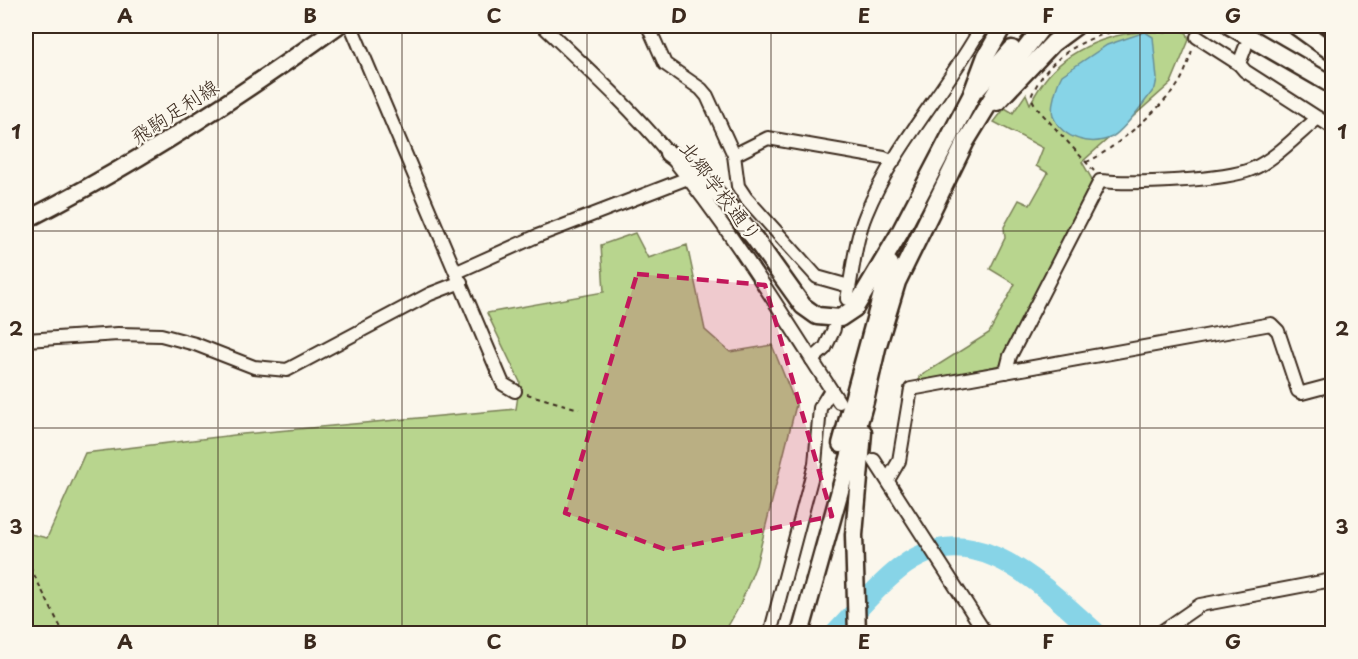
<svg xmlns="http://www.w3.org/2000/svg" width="1358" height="659" font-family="'Playpen Sans','Klee One',sans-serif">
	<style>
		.green { fill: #b8d58e; stroke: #7a8056; stroke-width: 1.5 }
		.water { fill: #87d4e7; stroke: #699097; stroke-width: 1.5 }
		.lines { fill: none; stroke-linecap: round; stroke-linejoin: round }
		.river { stroke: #87d4e7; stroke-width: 21 }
		.minor-tunnel { stroke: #d5cec3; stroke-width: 12; stroke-dasharray: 12 6; stroke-linecap: butt }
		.minor-casing { stroke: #3b2a1e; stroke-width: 16 }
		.major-casing { stroke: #3b2a1e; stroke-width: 20 }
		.highway-casing { stroke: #3b2a1e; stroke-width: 21 }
		.path { stroke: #3b2a1e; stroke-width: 2; stroke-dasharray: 4.5 4.5; stroke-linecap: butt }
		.minor { stroke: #fbf7ec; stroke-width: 12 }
		.major { stroke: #fbf7ec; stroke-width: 15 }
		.highway { stroke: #fbf7ec; stroke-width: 16 }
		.marked { fill: #c2185b; fill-opacity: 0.2; stroke: #c2185b; stroke-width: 4.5; stroke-dasharray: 12 8; stroke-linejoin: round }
		.grid { fill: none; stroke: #3b2a1e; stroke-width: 1.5; stroke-opacity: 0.55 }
		.labels { text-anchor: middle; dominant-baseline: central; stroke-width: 4.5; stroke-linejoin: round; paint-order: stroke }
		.street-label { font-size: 20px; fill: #3b2a1e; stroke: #fbf7ec }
		.neatline { fill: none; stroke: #3b2a1e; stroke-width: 2 }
		.grid-label { font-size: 20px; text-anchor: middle; font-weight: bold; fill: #3b2a1e }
	</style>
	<rect width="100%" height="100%" fill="#fbf7ec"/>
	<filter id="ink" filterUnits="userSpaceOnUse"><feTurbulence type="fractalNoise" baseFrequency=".0167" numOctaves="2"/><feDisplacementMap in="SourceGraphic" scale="12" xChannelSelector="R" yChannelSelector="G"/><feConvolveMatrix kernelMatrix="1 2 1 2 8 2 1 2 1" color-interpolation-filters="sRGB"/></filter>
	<g filter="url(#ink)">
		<g class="green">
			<path d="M1173,28l14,5 2,7 -18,43 -89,79 11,19 -92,184 -82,17v-5l70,-44 26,-49 -25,-15 15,-31 -1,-11 15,-27 11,5 18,-32 -12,-7 7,-18 -49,-26 11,-14 8,5 13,-19 4,10c5,-9 11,-20 18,-28 27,-32 77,-49 118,-43z"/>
			<path d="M635,233l13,25 39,-13 18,85 25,22 42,-7 24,60 -40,160 -16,40 -16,28h-698v-100l21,5 38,-85 158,-19 273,-25 4,-27 -33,-69 117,-21 -3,-47z"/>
		</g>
		<path class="water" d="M1145,32l8,5 4,42 -2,9c-10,13 -30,42 -43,49 -21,10 -50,2 -59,-21 -3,-10 4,-32 9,-41l45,-30z"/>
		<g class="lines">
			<path class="river" d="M835,634c19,-20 37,-42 58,-60 75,-67 148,10 204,60"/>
			<path class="minor-tunnel" d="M1247,44l13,-18"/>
			<defs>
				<g id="minor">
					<path d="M351,26l152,358 12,7"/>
					<path d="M543,26c43,41 87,81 125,127 65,79 116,164 171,249"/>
					<path d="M648,26l17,38 36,25 6,7 27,59 4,31 8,12 71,79 32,9"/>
					<path d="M1197,37l42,27"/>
					<path d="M1245,48l-6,16 6,7 87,56"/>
					<path d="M734,155l34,-17 116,20 9,4"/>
					<path d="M457,272l80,-36 151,-58"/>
					<path d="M847,299c6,-28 8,-59 19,-85 28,-69 81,-124 116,-188"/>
					<path d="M26,340l92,-6 43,1 34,9 59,23 33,3 143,-76 31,-12"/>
					<path d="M812,360l13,-12 9,-19"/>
					<path d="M1006,372l4,-16 90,-175c32,3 125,0 152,-12 24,-10 46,-35 66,-51"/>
					<path d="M874,460l112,174"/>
					<path d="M888,480l11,-19 12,-72 360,-65 7,7 20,60 4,2 30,-8"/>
					<path d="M770,634l45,-170 5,-56 11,-18"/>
					<path d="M1158,634l42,-29 132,-25"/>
				</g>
				<path id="major" d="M26,220c110,-56 212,-122 312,-194"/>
				<g id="highway">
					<path d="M1230,26l102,59"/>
					<path d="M1296,26l36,26"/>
					<path d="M1330,26l2,1"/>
					<path d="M978,88l34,-39"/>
					<path d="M997,102l56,-59 23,-17"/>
					<path d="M668,153l24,17 31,30 32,39 48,67 14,10 23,2 15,-10 44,-74 72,-138 15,-40 17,-30"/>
					<path d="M841,444l49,-180"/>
					<path d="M800,634l65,-233 12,-53 20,-66 69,-141 44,-72 33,-43"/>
					<path d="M857,634l-3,-99 9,-103"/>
				</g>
			</defs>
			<use href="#minor" class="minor-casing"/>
			<use href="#major" class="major-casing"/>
			<use href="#highway" class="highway-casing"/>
			<g class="path">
				<path d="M1086,162c22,-7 77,-56 91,-76 8,-11 12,-26 16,-39"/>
				<path d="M1094,171l-58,-64 -5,-10c21,-53 83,-75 136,-68"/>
				<path d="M527,394l52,15"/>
				<path d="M26,559l38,75"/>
			</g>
			<use href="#minor" class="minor"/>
			<use href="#major" class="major"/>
			<use href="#highway" class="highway"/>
		</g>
	</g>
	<path class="marked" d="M637,274l128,11 67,231 -165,34 -102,-37z"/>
	<path class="grid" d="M218,26v608M402,26v608M587,26v608M771,26v608M956,26v608M1140,26v608M26,231h1306M26,428h1306"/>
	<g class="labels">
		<g class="street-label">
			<text transform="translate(174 111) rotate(-33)">飛駒足利線</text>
			<text transform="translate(721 191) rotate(53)">北郷学校通り</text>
		</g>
	</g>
	<rect width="1358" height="659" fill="none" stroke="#fbf7ec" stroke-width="66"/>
	<rect x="33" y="33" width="1292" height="593" class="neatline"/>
	<g class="grid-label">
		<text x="125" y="23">A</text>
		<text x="310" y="23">B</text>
		<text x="494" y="23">C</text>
		<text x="679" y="23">D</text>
		<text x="864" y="23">E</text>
		<text x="1048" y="23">F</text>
		<text x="1233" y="23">G</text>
		<text x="16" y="139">1</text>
		<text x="1342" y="139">1</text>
		<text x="16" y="336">2</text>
		<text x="1342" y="336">2</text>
		<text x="16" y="534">3</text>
		<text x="1342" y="534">3</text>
		<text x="125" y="649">A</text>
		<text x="310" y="649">B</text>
		<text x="494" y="649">C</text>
		<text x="679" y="649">D</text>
		<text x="864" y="649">E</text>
		<text x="1048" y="649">F</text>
		<text x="1233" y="649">G</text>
	</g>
</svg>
